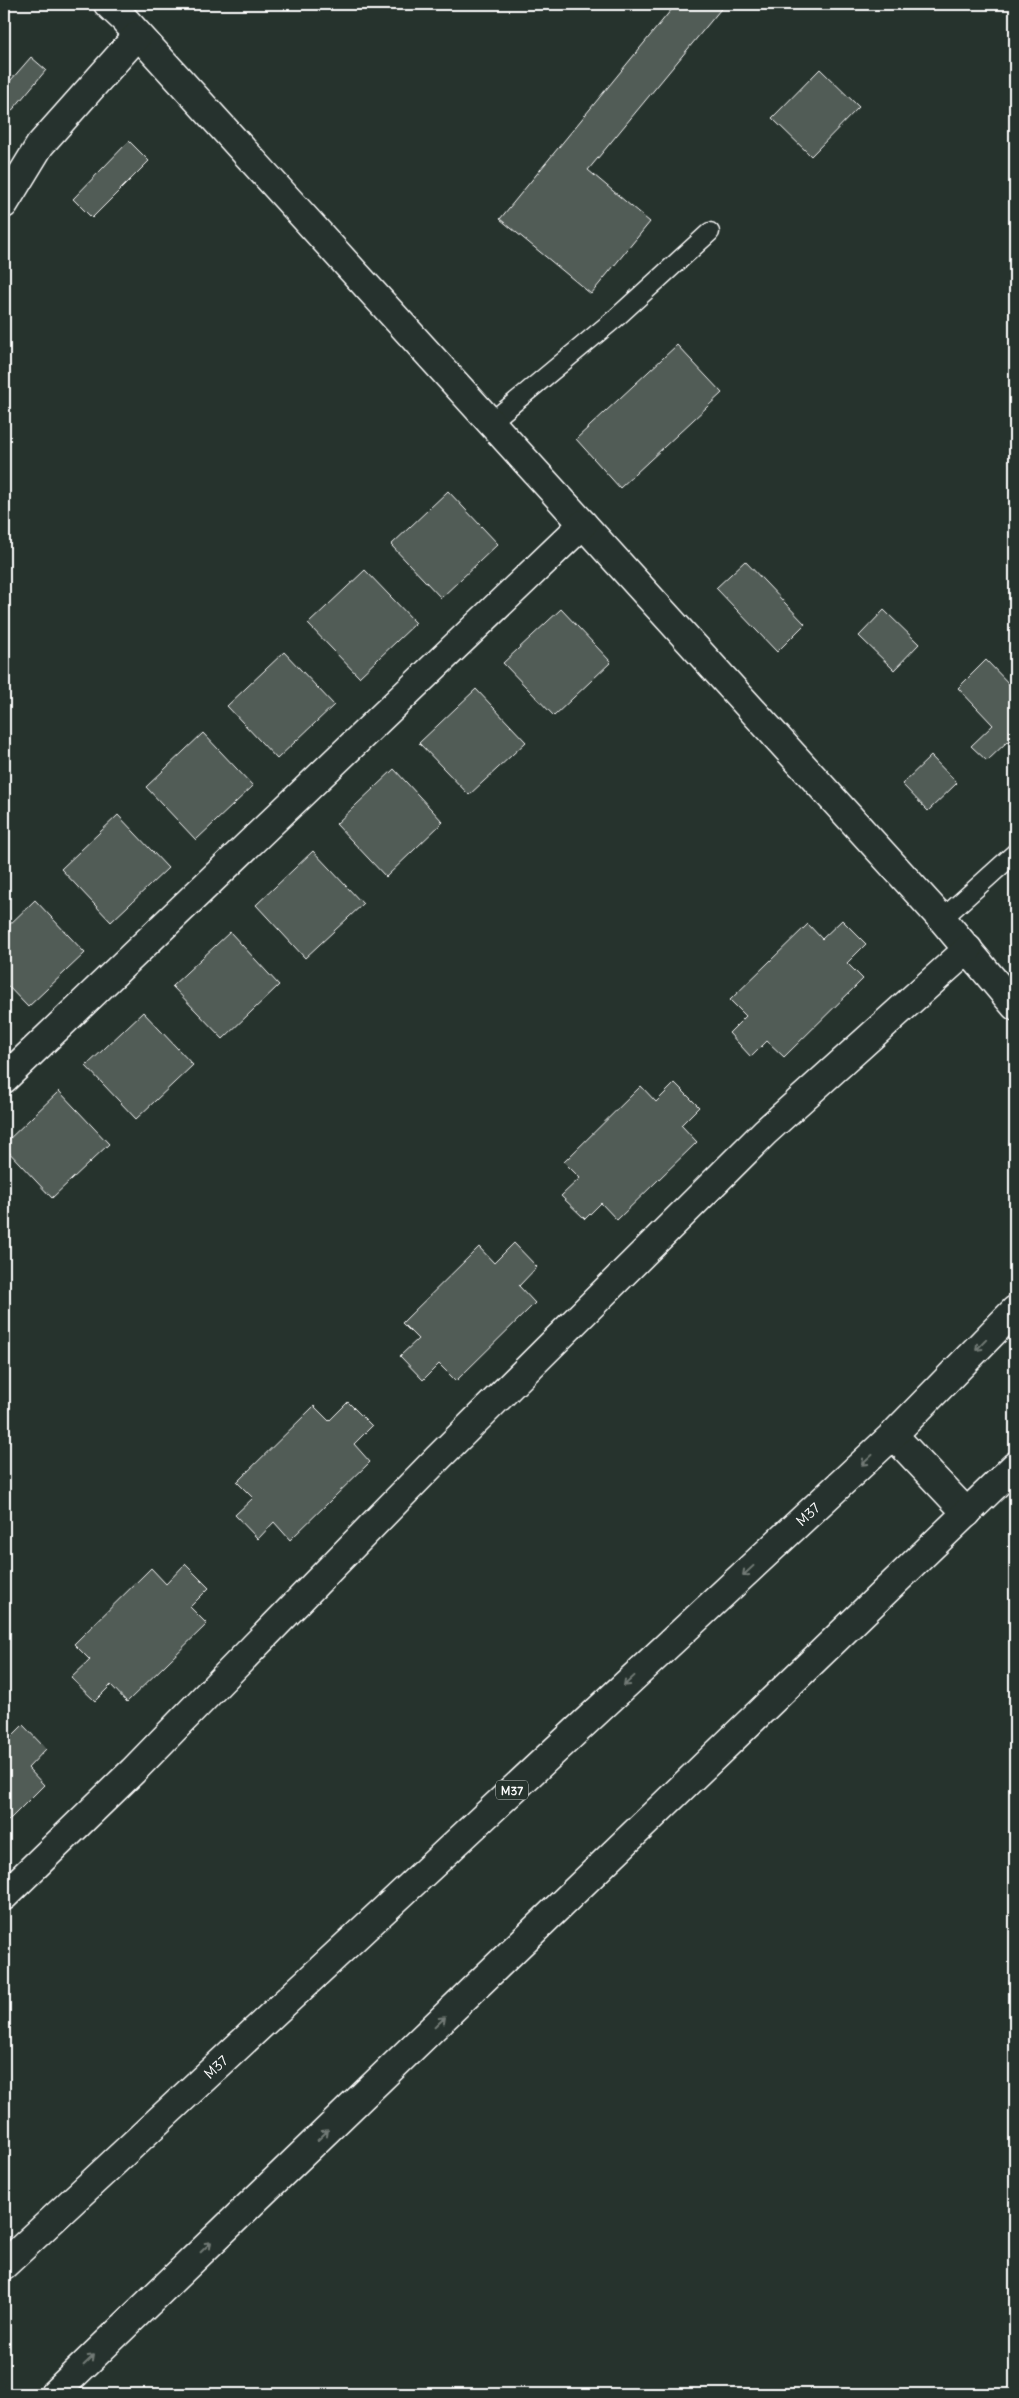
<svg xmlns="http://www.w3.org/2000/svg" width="1019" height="2398" font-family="Delius,sans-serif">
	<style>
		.building { fill: #515c57; stroke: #fff }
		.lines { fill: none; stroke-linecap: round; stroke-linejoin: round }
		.service-casing { stroke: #fff; stroke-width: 21 }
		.minor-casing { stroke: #fff; stroke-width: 31 }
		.trunk-casing { stroke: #fff; stroke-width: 31 }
		.service { stroke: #26332d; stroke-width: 18 }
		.minor { stroke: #26332d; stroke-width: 28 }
		.trunk { stroke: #26332d; stroke-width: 28 }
		.oneway { stroke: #727a76 }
		.labels { text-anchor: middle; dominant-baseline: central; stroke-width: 5; stroke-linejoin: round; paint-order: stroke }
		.shield { fill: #26332d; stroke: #bec2c0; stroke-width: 1 }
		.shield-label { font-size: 12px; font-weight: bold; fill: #fff }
		.street-label { font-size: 14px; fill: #fff; stroke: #26332d }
	</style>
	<rect width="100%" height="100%" fill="#26332d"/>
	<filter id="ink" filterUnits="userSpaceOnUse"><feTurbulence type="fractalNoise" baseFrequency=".02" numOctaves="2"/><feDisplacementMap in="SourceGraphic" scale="10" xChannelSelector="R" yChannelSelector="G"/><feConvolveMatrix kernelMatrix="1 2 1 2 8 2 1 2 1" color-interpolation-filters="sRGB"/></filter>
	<g filter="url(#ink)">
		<g class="building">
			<path d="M676,4h49l-137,166 62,52 -59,72 -91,-75z"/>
			<path d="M31,57l15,13 -42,50v-32z"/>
			<path d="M820,69l39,38 -48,49 -39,-38z"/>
			<path d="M129,141l20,20 -57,57 -19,-19z"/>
			<path d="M677,345l45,48 -102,95 -44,-49z"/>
			<path d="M448,491l50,53 -57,54 -50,-53z"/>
			<path d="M745,561l60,63 -28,28 -61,-64z"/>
			<path d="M365,570l51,53 -57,54 -51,-53z"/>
			<path d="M561,609l50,53 -57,54 -51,-53z"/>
			<path d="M884,610l35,34 -25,26 -35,-34z"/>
			<path d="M284,652l50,53 -57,54 -50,-53z"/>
			<path d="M986,660l29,30v58l-7,-7 -21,20 -16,-15 22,-21 -35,-37z"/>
			<path d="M476,689l50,53 -57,53 -50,-52z"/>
			<path d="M203,733l50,53 -57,54 -50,-53z"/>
			<path d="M931,756l26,27 -29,28 -26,-27z"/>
			<path d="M394,769l49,53 -57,55 -50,-53z"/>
			<path d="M118,815l50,53 -57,54 -50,-53z"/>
			<path d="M313,851l50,53 -58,54 -49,-53z"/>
			<path d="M35,900l50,53 -57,54 -24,-25v-52z"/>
			<path d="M842,920l24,24 -19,19 16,16 -79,78 -17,-16 -16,16 -22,-24 17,-17 -16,-16 78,-76 14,15z"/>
			<path d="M230,932l49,53 -56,54 -51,-53z"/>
			<path d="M143,1012l50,53 -57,54 -50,-53z"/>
			<path d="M675,1083l24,24 -18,18 16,17 -80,78 -16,-17 -16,16 -24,-23 19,-18 -16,-16 77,-76 15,16z"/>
			<path d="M59,1091l50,53 -57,54 -48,-51v-3z"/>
			<path d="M514,1243l23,24 -18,19 16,17 -79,78 -17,-17 -16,16 -23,-24 18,-17 -16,-16 77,-76 15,16z"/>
			<path d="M348,1402l24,24 -18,18 16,18 -80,78 -16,-18 -16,17 -23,-24 18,-17 -16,-16 77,-76 15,15z"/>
			<path d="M185,1564l24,24 -19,19 17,17 -80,78 -16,-17 -16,16 -24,-23 19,-18 -16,-16 77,-76 15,16z"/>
			<path d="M23,1725l23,24 -18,19 16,17 -40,40v-81z"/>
		</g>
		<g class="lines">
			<defs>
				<g id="service">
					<path d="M491,422l126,-105 93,-85"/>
					<path d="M942,919l73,-66"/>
				</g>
				<g id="minor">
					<path d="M108,4l16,15 818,900 73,87"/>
					<path d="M4,204l36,-59 98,-110"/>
					<path d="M4,1079l579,-555"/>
					<path d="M4,1896l129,-125 305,-313 327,-326 203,-183"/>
				</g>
				<g id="trunk">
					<path d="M893,1435l74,78"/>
					<path id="s1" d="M4,2265l889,-830 122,-125"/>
					<path d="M54,2394l961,-928"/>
				</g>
			</defs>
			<use href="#service" class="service-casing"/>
			<use href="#minor" class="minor-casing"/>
			<use href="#trunk" class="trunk-casing"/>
			<use href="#service" class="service"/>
			<use href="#minor" class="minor"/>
			<use href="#trunk" class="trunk"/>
		</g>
		<defs><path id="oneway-shaft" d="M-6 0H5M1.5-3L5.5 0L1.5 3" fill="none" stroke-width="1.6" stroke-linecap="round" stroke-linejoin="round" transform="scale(1.25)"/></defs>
		<g class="oneway">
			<use href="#oneway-shaft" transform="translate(981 1345) rotate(134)"/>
			<use href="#oneway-shaft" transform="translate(867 1460) rotate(137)"/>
			<use href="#oneway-shaft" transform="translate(748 1571) rotate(137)"/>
			<use href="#oneway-shaft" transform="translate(629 1681) rotate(137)"/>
			<use href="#oneway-shaft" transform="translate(440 2022) rotate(-44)"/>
			<use href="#oneway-shaft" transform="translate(323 2135) rotate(-44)"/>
			<use href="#oneway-shaft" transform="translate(206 2247) rotate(-44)"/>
			<use href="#oneway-shaft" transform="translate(89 2360) rotate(-44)"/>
		</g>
	</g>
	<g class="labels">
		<rect class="shield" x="496" y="1780.5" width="32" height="19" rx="4"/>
		<g class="shield-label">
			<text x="512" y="1790">M37</text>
		</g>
		<g class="street-label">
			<text stroke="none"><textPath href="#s1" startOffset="1100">M37</textPath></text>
			<text stroke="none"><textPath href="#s1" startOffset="290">M37</textPath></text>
		</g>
	</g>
	<rect width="1019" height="2398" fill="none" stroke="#26332d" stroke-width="20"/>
	<rect x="10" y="10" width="999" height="2378" fill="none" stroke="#fff" stroke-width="2" filter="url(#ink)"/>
</svg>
